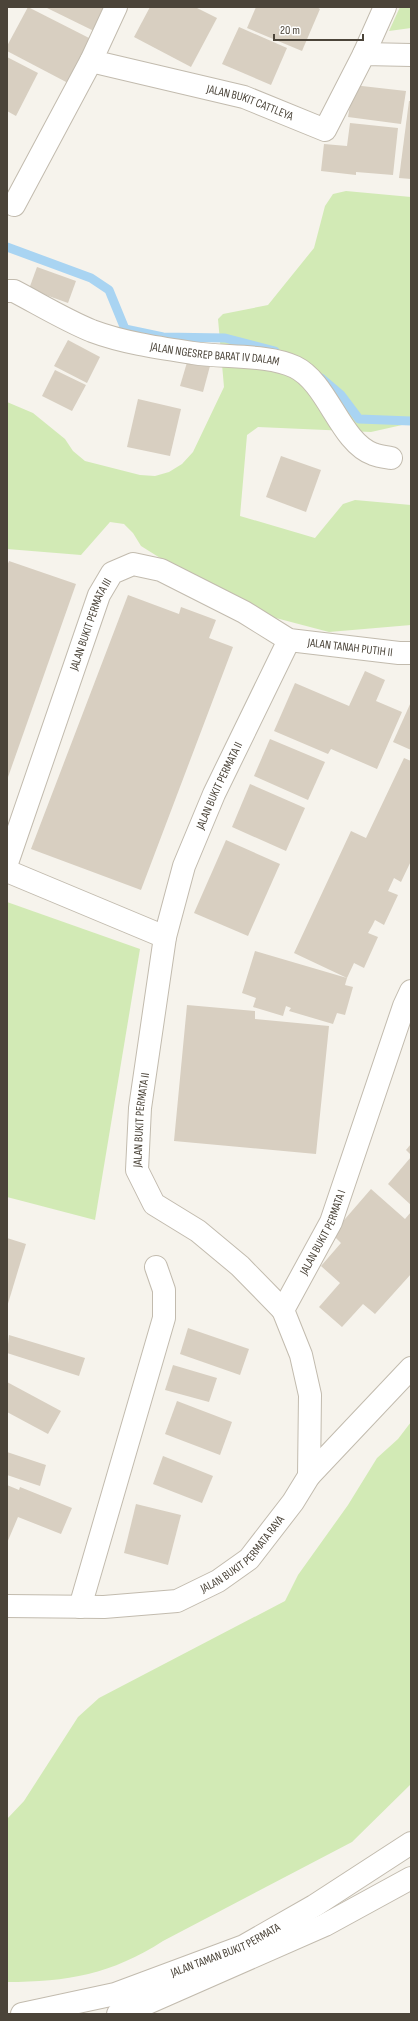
<svg xmlns="http://www.w3.org/2000/svg" width="418" height="2021" font-family="'Sofia Sans Condensed',sans-serif">
	<style>
		.green { fill: #d2eab5 }
		.lines { fill: none; stroke-linecap: round; stroke-linejoin: round }
		.stream { stroke: #a9d4f2; stroke-width: 9 }
		.building { fill: #d8cfc1 }
		.minor-casing { stroke: #c2bbae; stroke-width: 24 }
		.minor { stroke: #fff; stroke-width: 22 }
		.labels { text-anchor: middle; dominant-baseline: central; stroke-width: 3; stroke-linejoin: round; paint-order: stroke }
		.street-label { font-size: 12px; fill: #4b4439; stroke: #fff }
	</style>
	<rect width="100%" height="100%" fill="#f6f3ec"/>
	<g class="green">
		<path d="M400,7h11v21l-22,3z"/>
		<path d="M346,191l65,6v226l-40,9 -113,-5 -11,8 -7,81 75,22 28,-34 12,-4 56,5v120l-82,7 -57,-15 -64,-29 -67,-42 -8,-13 -9,-9 -14,-2 -29,33 -74,-6v-147l26,11 32,26 8,12 12,10 55,14 15,1 14,-4 13,-8 11,-12 31,-65 -6,-68 5,-5 45,-9 46,-57 11,-42 8,-12z"/>
		<path d="M7,902l133,47 -45,271 -88,-23z"/>
		<path d="M411,1422v362l-59,58 -189,99c-51,33 -96,41 -156,41v-163l17,-18 54,-84 21,-19 186,-97 13,-26 50,-70 29,-47 21,-19z"/>
	</g>
	<g class="lines">
		<g class="stream">
			<path d="M7,247l84,31 18,12 16,39 38,8 62,1 50,13"/>
			<path d="M321,378l20,17 18,24 52,2"/>
		</g>
	</g>
	<g class="building">
		<path d="M28,7l63,32 -23,44 -61,-32v-5z"/>
		<path d="M45,7h66l-13,26z"/>
		<path d="M150,7h45l22,11 -26,49 -57,-30z"/>
		<path d="M256,7h61l3,2 -18,42 -55,-23z"/>
		<path d="M239,27l48,21 -16,37 -49,-21z"/>
		<path d="M7,57l31,16 -22,43 -9,-5z"/>
		<path d="M353,85l53,6 -5,33 -53,-7z"/>
		<path d="M409,101h2v78l-12,-1z"/>
		<path d="M350,123l48,5 -5,47 -37,-3v3l-35,-4 3,-27 23,2z"/>
		<path d="M37,267l39,14 -8,22 -39,-14z"/>
		<path d="M68,340l32,17 -13,26 -33,-17z"/>
		<path d="M188,359l22,7 -7,26 -23,-6z"/>
		<path d="M55,370l31,15 -14,26 -30,-15z"/>
		<path d="M138,399l43,10 -11,47 -43,-9z"/>
		<path d="M281,456l40,14 -15,42 -40,-15z"/>
		<path d="M9,561l67,23 -69,196v-214z"/>
		<path d="M128,595l51,19 2,-7 35,13 -7,18 24,9 -92,243 -110,-41z"/>
		<path d="M365,671l20,9 -9,21 26,11 -25,57 -46,-20 -3,5 -54,-23 21,-48 54,23z"/>
		<path d="M411,702v48l-18,-8z"/>
		<path d="M270,739l55,23 -17,38 -54,-24z"/>
		<path d="M404,758l7,3v100l-10,21 -7,-4 -6,13 10,4 -14,30 -9,-5 -3,6 -4,7 10,4 -14,31 -10,-5 -7,15 -2,7 8,2 -8,28 -8,-2 -4,11 -44,-13 2,-3 -5,-2 -3,10 -30,-9 3,-9 -14,-5 13,-42 92,27 -53,-25 57,-122 15,7z"/>
		<path d="M250,784l55,24 -19,43 -54,-24z"/>
		<path d="M226,840l54,24 -32,72 -54,-23z"/>
		<path d="M187,1005l68,6v8l74,7 -13,128 -142,-13z"/>
		<path d="M411,1144v11l-5,-5z"/>
		<path d="M411,1157v48l-23,-21z"/>
		<path d="M371,1189l34,30 6,-7v62l-36,40 -12,-10 -21,23 -23,-20 21,-24 -19,-17 20,-23 -9,-9z"/>
		<path d="M7,1238l19,6 -19,63z"/>
		<path d="M188,1328l61,21 -9,26 -60,-21z"/>
		<path d="M9,1335l76,23 -6,18 -72,-23z"/>
		<path d="M173,1365l44,13 -8,24 -44,-12z"/>
		<path d="M7,1382l54,29 -13,23 -41,-22z"/>
		<path d="M177,1401l55,21 -12,33 -55,-21z"/>
		<path d="M7,1452l39,13 -6,21 -33,-11z"/>
		<path d="M163,1456l50,20 -11,27 -49,-19z"/>
		<path d="M7,1485l12,5 1,-3 52,21 -11,26 -43,-17 -11,26z"/>
		<path d="M136,1504l45,11 -13,50 -44,-12z"/>
	</g>
	<g class="lines">
		<defs>
			<g id="minor">
				<path id="s1" d="M116,7l-25,54 153,36 81,33 39,-76 47,1"/>
				<path d="M364,54l21,-47"/>
				<path d="M14,205l77,-144"/>
				<path id="s2" d="M7,291h7c25,13 51,29 78,40 32,12 68,17 101,22 31,5 75,1 102,14 33,16 45,75 78,87 5,2 12,3 18,4"/>
				<path id="s3" d="M7,863l92,-268 13,-22 21,-9 28,6 83,42 45,28 110,13h12"/>
				<path d="M7,871l158,66"/>
				<path id="s4" d="M283,1310l-43,-44 -42,-35 -44,-27 -17,-34 3,-62 25,-171 19,-71 30,-72 75,-154"/>
				<path id="s5" d="M309,1476l1,-81 -9,-40 -18,-45 48,-88 73,-216 7,-15"/>
				<path id="s6" d="M7,1606l97,1 73,-6 41,-20 31,-22 44,-57 16,-26 102,-108"/>
				<path d="M80,1607l84,-289v-28l-8,-23"/>
				<path id="s7" d="M22,2014l93,-20 129,-48 70,-40 97,-63"/>
				<path d="M118,2014l16,-5 191,-84 86,-47"/>
			</g>
		</defs>
		<use href="#minor" class="minor-casing"/>
		<use href="#minor" class="minor"/>
	</g>
	<g class="labels">
		<g class="street-label">
			<text stroke="none"><textPath href="#s1" startOffset="224">JALAN BUKIT CATTLEYA</textPath></text>
			<text stroke="none"><textPath href="#s2" startOffset="220">JALAN NGESREP BARAT IV DALAM</textPath></text>
			<text stroke="none"><textPath href="#s3" startOffset="253">JALAN BUKIT PERMATA III</textPath></text>
			<text stroke="none"><textPath href="#s3" startOffset="568">JALAN TANAH PUTIH II</textPath></text>
			<text stroke="none"><textPath href="#s4" startOffset="602">JALAN BUKIT PERMATA II</textPath></text>
			<text stroke="none"><textPath href="#s4" startOffset="256">JALAN BUKIT PERMATA II</textPath></text>
			<text stroke="none"><textPath href="#s5" startOffset="258">JALAN BUKIT PERMATA I</textPath></text>
			<text stroke="none"><textPath href="#s6" startOffset="252">JALAN BUKIT PERMATA RAYA</textPath></text>
			<text stroke="none"><textPath href="#s7" startOffset="214">JALAN TAMAN BUKIT PERMATA</textPath></text>
		</g>
	</g>
	<rect width="418" height="2021" fill="none" stroke="#4b4439" stroke-width="16"/>
	<path d="M274 34v6h89v-6" fill="none" stroke="#4b4439" stroke-width="2"/>
	<text x="280" y="34" font-size="12" fill="#4b4439" stroke="#ffffff" stroke-width="3" paint-order="stroke">20 m</text>
</svg>
